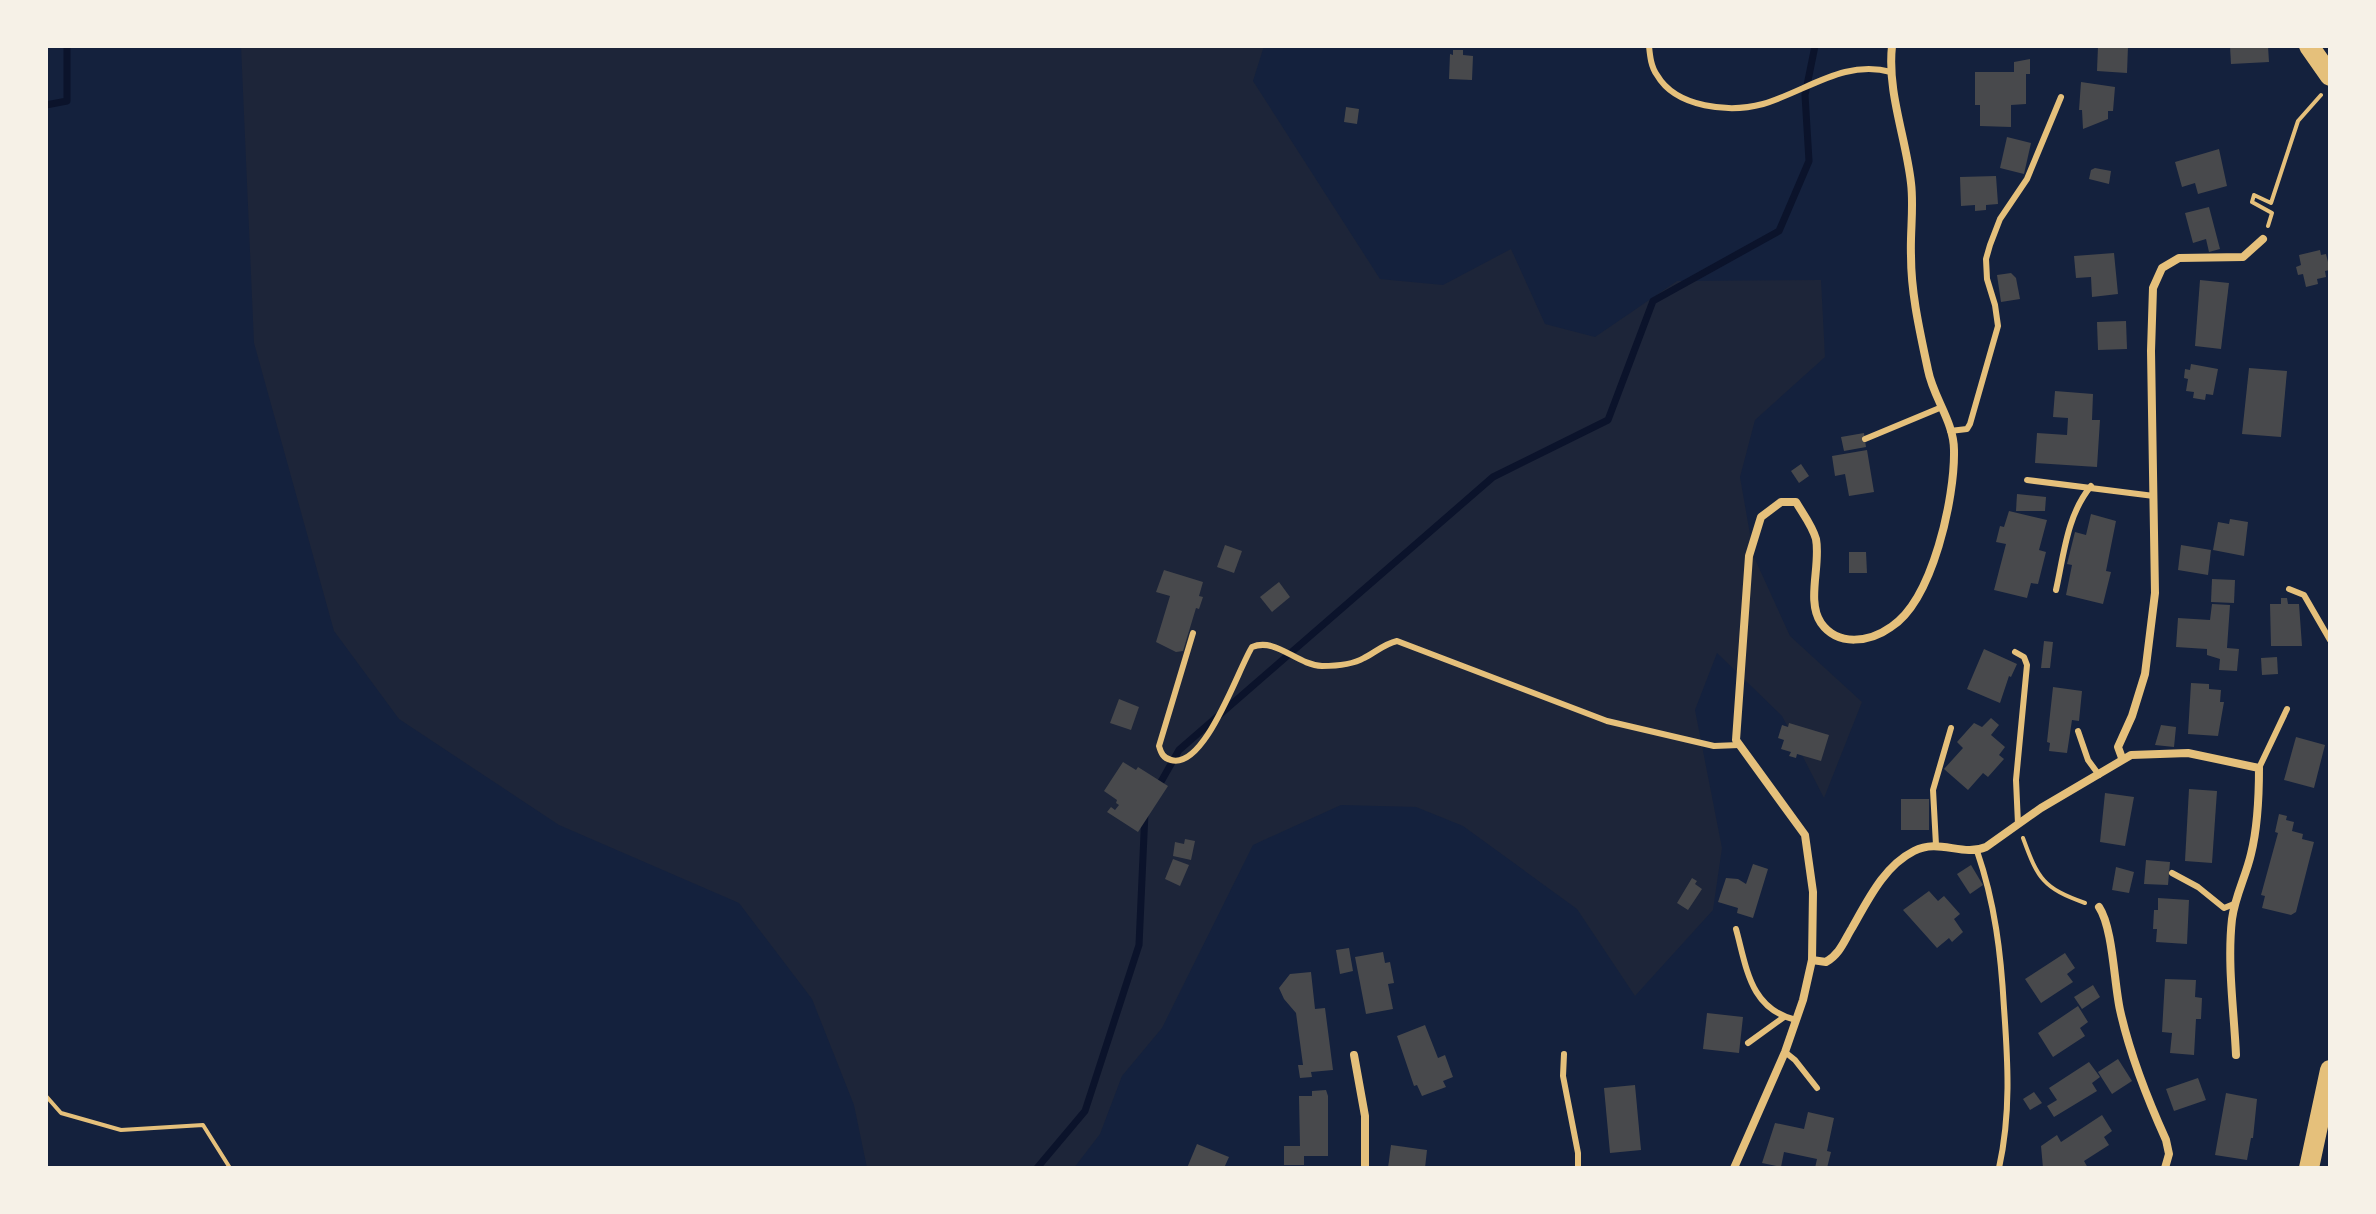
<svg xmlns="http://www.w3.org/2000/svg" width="2376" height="1214" font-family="Rubik,sans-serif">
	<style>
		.green { fill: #1d2539 }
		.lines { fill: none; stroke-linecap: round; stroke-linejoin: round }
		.stream { stroke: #0b132b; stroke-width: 7 }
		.building { fill: #48494c }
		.path { stroke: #e5c07b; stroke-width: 4 }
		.service { stroke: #e5c07b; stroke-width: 6 }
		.minor { stroke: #e5c07b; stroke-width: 8 }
		.primary { stroke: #e5c07b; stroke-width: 20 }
	</style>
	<rect width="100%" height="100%" fill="#14213d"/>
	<path class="green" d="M241,46h1023l-11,35 127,198 63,6 68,-36 34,75 50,13 82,-56 144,-1 4,77 -70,63 -15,57 14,80 36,79 72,66 -38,96 -42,-82 -65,-63 -22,57 27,138 -9,62 -78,86 -58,-87 -114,-83 -47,-19 -75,-2 -88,40 -91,183 -40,48 -22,58 -26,34h-207l-13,-63 -42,-106 -73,-96 -180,-78 -160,-106 -65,-88 -80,-288z"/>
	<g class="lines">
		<g class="stream">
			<path d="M46,105l21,-4v-55"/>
			<path d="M1158,787l21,-37 314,-273 115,-57 45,-119 126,-70 30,-70 -4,-66 10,-49"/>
			<path d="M1037,1168l48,-57 54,-166 6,-133"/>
		</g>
	</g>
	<g class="building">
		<path d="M2098,46h30l-1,27 -30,-2z"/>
		<path d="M2230,46h38l1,16 -38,2z"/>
		<path d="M1453,50h10v5l10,1 -1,24 -23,-1 1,-25 3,1z"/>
		<path d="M2030,59v15h-4v30l-15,1v22l-31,-1v-21h-5v-33h39v-10z"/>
		<path d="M2081,82l34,5 -2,24h-5v8l-25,10 -1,-19h-3z"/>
		<path d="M1346,107l13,2 -2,15 -13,-2z"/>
		<path d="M2007,137l24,6 -7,31 -24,-6z"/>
		<path d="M2219,149l8,37 -29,8 -3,-11 -13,4 -7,-25z"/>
		<path d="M2095,168l16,3 -2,13 -20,-5 2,-9z"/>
		<path d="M1996,176l2,28 -12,1v5l-11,1v-6l-14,1 -1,-29z"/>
		<path d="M2209,207l11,42 -11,3 -3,-13 -13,4 -8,-30z"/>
		<path d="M2320,250l1,5 5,-1 4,16 -5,1 1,6 -9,2 1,5 -12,3 -3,-13 -5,1 -2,-8 5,-2 -2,-10z"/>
		<path d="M2114,253l4,41 -26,3 -1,-20 -15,1 -2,-22z"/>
		<path d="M2011,273l5,5 4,21 -19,3 -4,-27z"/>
		<path d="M2200,280l29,3 -8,66 -26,-3z"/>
		<path d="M2126,321l1,28 -29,1 -1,-28z"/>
		<path d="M2191,364l27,5 -5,26 -7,-1 -1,6 -12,-2 1,-6 -8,-1 2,-12 -4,-1 1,-9 5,1z"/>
		<path d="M2249,368l38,3 -6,66 -39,-3z"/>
		<path d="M2055,391l38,3 -1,26h8l-3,47 -62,-4 2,-30 30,2 1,-17 -15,-1z"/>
		<path d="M1864,433l2,14 -22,4 -3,-14z"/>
		<path d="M1867,450l7,42 -25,4 -4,-22 -10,2 -3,-20z"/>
		<path d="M1801,464l8,12 -10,7 -8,-12z"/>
		<path d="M2017,494l29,3 -1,14h-29z"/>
		<path d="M2009,511l38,9 -8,30 7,2 -8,32 -7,-1 -4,15 -33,-8 12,-46 -10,-2 4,-16 4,1z"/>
		<path d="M2091,514l25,7 -10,50 5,1 -8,32 -37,-9 6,-30 -5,-1 8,-32 11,3z"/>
		<path d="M2230,519l18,3 -4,34 -31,-6 5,-28 11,2z"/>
		<path d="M1225,545l17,6 -8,22 -17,-6z"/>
		<path d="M2181,545l30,5 -3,25 -30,-5z"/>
		<path d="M1849,552h17l1,21h-18z"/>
		<path d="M1164,570l39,12 -4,14 4,1 -4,12 -3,-1 -13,43 -7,1 -20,-10 14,-46 -14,-4z"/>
		<path d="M2212,579l23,1 -1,23 -23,-1z"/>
		<path d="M1279,582l11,15 -18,15 -12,-15z"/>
		<path d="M2281,598h6l1,6h11l3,42h-31l-1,-42h11z"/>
		<path d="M2212,604l18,1 -3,43 12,1 -2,22 -18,-1 1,-11 -13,-4v-6l-31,-2 2,-29 32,2z"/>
		<path d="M2044,641l9,1 -3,26h-9z"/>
		<path d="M1984,649l33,15 -6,13 -2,-1 -9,27 -33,-14z"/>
		<path d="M2277,657l1,17 -16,1 -1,-17z"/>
		<path d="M2191,683l18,1v5l12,1 -1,12h4l-6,34 -30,-2z"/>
		<path d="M2053,687l29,4 -3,30 -7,-1 -5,33 -18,-2 1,-8 -3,-1z"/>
		<path d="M1119,699l20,8 -8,23 -21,-7z"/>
		<path d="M1991,718l8,7 -8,10 14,12 -6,8 5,4 -16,18 -5,-4 -15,17 -24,-21 19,-21 -6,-6 17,-19 8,4z"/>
		<path d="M1789,723l40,12 -8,26 -24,-7 -1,4 -7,-2 2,-4 -10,-3 3,-9 -6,-2 4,-13 6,2z"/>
		<path d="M2161,725l15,2 -2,20 -19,-2z"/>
		<path d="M2296,737l29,8 -11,43 -30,-8z"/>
		<path d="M1123,762l13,8 2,-3 30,19 -30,46 -31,-20 4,-5 4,3 4,-5 -3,-2 1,-3 -13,-9z"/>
		<path d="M2189,789l28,2 -5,72 -27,-2z"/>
		<path d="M2105,793l29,4 -9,49 -25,-4z"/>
		<rect x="1901" y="799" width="28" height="31"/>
		<path d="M2279,814l8,2 -1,4 8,2 -2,9 11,3 -1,5 12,3 -18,70 -5,3 -29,-7 3,-12 -4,-1 17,-62 -3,-1z"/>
		<path d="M1185,839l10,2 -4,19 -18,-4 2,-14 9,2z"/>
		<path d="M1173,859l16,6 -9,21 -15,-7z"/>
		<path d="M2146,860l24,2 -2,23 -24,-1z"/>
		<path d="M1753,864l15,5 -15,49 -16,-5 1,-5 -20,-6 8,-24 12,1 8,5z"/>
		<path d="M1971,865l12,20 -13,9 -13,-20z"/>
		<path d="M2116,867l18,5 -5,21 -17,-3z"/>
		<path d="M1692,878l5,3 -2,3 7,5 -14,21 -11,-7z"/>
		<path d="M1929,891l9,10 6,-5 16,18 -6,5 9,13 -11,10 -3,-4 -12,10 -34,-38z"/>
		<path d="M2158,898l31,2 -2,44 -31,-2 1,-13h-4l1,-19h4z"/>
		<path d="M1349,948l4,23 -13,3 -4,-24z"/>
		<path d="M1383,952l2,11 5,-1 4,21 -6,1 5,25 -27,5 -11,-57z"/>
		<path d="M2065,953l10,15 -8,6 6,8 -32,21 -16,-24z"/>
		<path d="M1311,972l4,37 10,-1 8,62 -22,2 1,5 -12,1 -2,-13h5l-7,-52 -12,-14 -5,-11 11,-14z"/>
		<path d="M2165,979l31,1 -1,17 7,1 -1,21h-5l-2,36 -24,-2 2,-20 -10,-1z"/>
		<path d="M2093,985l7,12 -18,12 -8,-12z"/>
		<path d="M2078,1006l10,16 -8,6 5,8 -32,21 -15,-24z"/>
		<path d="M1707,1013l36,4 -4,36 -36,-4z"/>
		<path d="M1425,1025l13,33 7,-3 8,22 -10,4 3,6 -24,9 -5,-11 -3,1 -17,-50z"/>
		<path d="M2118,1059l14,22 -20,13 -14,-22z"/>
		<path d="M2089,1062l11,15 -8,6 5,8 -43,26 -7,-11 10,-6 -8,-12z"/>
		<path d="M2198,1078l8,22 -32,11 -8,-22z"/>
		<path d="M1635,1085l6,65 -31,3 -6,-65z"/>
		<path d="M1326,1090l2,6v60h-24v9h-20v-19h16l-1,-50h13v-5z"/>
		<path d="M2034,1092l8,11 -12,7 -7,-11z"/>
		<path d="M2226,1093l31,6 -4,39h-2l-4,22 -32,-5z"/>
		<path d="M1808,1112l26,6 -7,33 4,1 -4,16h-12l2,-9 -33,-7 -3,15 -19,-4 13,-40 29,6z"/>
		<path d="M2102,1115l10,16 -8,6 5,8 -25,16 4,7h-45l-2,-22 16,-11 4,7z"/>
		<path d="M1197,1144l32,13 -5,11h-37z"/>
		<path d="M1391,1145l36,5 -2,18h-37z"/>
	</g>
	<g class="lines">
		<g class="path">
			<path d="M2268,226l4,-13 -20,-11 2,-7 17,8 27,-82 23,-26"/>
			<path d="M2023,838c15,41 20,50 62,65"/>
			<path d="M46,1096l15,17 60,17 82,-5 27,43"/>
		</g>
		<g class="service">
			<path d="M1649,46c1,10 2,21 8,29 19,33 73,38 106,29 44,-13 81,-45 128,-32"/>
			<path d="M1950,431l17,-2 3,-5 28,-98 -3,-21 -8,-26 -1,-20 4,-14 10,-26 27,-40 34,-82"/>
			<path d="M1865,439l77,-32"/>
			<path d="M2027,480l127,16"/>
			<path d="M2289,589l15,6 26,45"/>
			<path d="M2056,590c8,-36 11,-75 35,-104"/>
			<path d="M1193,633l-34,113c2,7 4,12 12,14 34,10 67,-91 81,-113 24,-10 45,18 70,19 14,0 30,-1 42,-8 12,-6 20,-14 33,-17l210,80 107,25 25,-1"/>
			<path d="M2015,652l9,5 3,8 -11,115 2,44"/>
			<path d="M2078,731l10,29 11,15"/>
			<path d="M2259,768l28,-59"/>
			<path d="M1936,845l-3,-55 18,-62"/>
			<path d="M1977,851c18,52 24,103 27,157 4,55 7,106 -5,160"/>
			<path d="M2172,873l26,14 26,21 10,-4"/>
			<path d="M1736,929c11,40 14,80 60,91"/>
			<path d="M1748,1043l36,-26"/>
			<path d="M1785,1052l10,8 22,28"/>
			<path d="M1564,1054l-1,22 15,77v15"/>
		</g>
		<g class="minor">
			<path d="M2122,758l-4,-11 14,-31 13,-42 10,-81 -4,-242 2,-63 9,-20 17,-10 64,-1 20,-18"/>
			<path d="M2099,907c14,21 15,76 21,103 10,45 27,88 46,130l3,14 -4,14"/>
			<path d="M1812,960l14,2c14,-8 18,-21 26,-34 16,-28 32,-62 62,-77 25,-13 48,6 72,-4l55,-39 90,-53 57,-2 71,15c0,28 -1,58 -8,86 -5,22 -16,42 -19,65 -5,45 2,91 4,136"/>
			<path d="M1354,1055l11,61v52"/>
			<path d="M1734,1168l51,-116 18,-52 9,-40 1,-68 -8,-57 -69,-95 13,-184 12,-39 20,-15h15c7,12 16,23 20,37 5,26 -10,62 5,84 17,24 49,19 70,4 42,-27 64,-130 63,-177 0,-28 -21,-53 -26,-80 -8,-38 -17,-76 -17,-114 -1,-24 3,-49 0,-73 -5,-45 -24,-91 -19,-137"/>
		</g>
		<g class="primary">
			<path d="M2309,46l21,30"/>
			<path d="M2309,1168l21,-98"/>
		</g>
	</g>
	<rect width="2376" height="1214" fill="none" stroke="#f6f1e7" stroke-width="96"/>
</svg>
